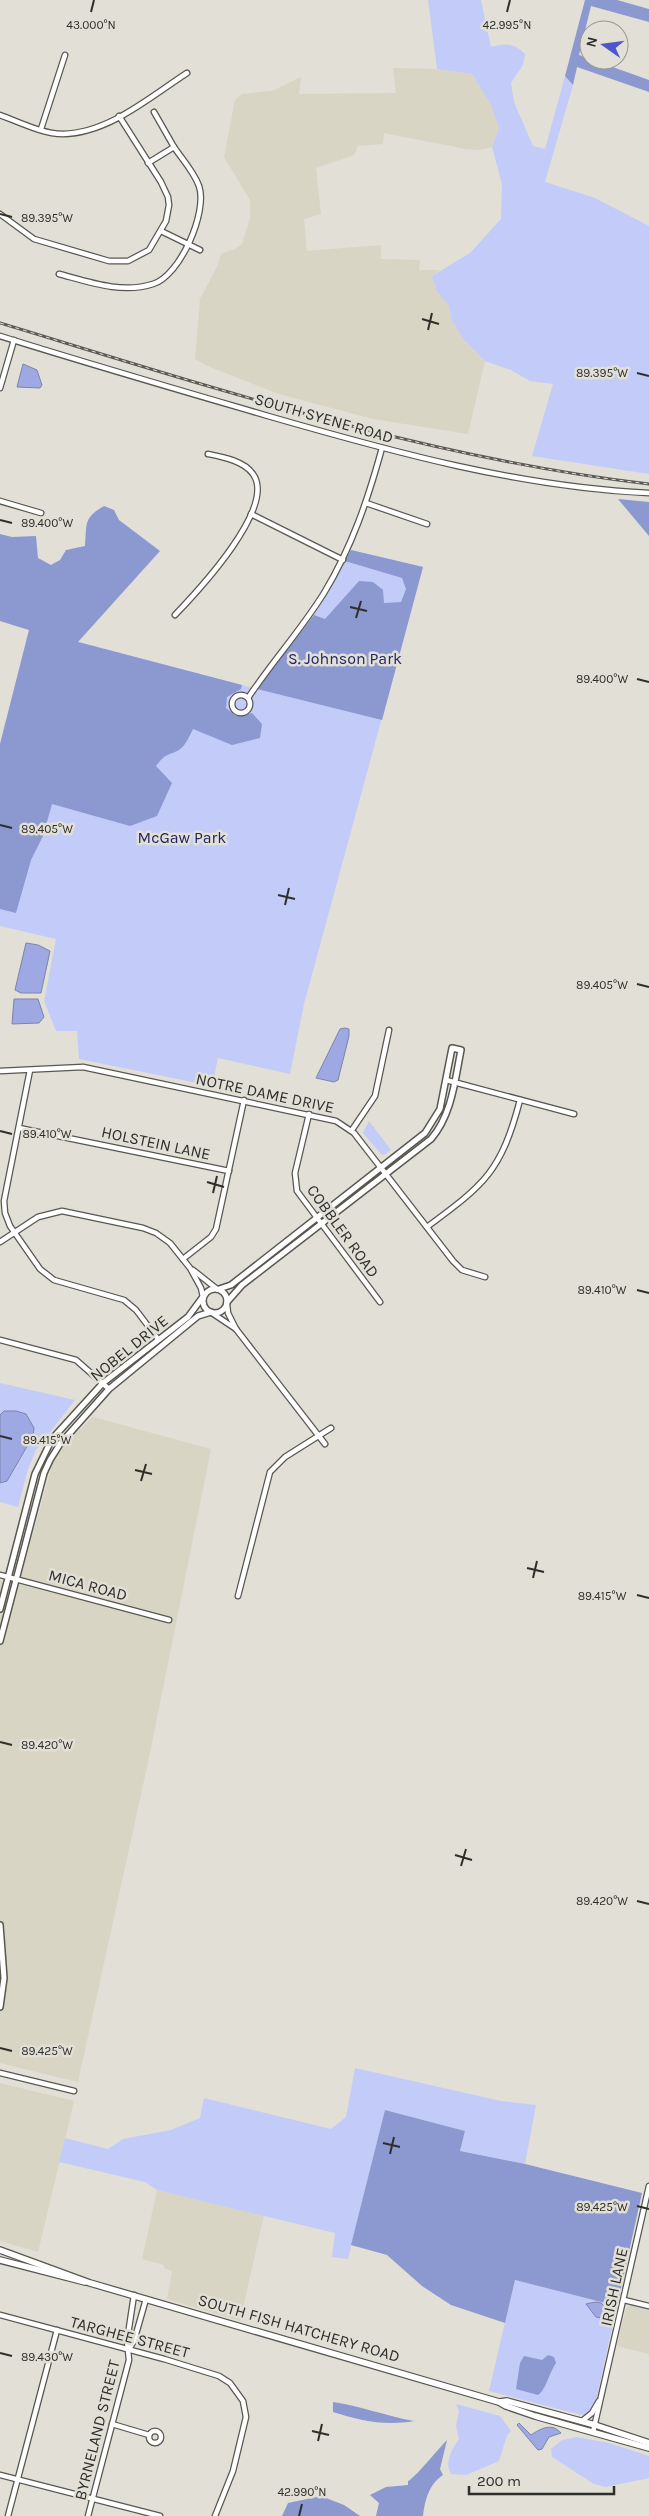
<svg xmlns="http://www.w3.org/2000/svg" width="649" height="2516" font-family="Karla,sans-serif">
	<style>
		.built { fill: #d8d5c4 }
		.green { fill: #c3ccf8 }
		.forest { fill: #8c98d0 }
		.water { fill: #9ea9e3; stroke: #7c84ac }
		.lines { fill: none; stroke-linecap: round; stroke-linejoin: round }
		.minor-casing { stroke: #58574f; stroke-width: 7 }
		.tertiary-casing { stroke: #58574f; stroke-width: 8 }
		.secondary-casing { stroke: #58574f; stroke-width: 8 }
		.minor { stroke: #fff; stroke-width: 4.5 }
		.tertiary { stroke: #fff; stroke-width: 5 }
		.secondary { stroke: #fff; stroke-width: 5.5 }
		.rail-casing { stroke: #5b5a55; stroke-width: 3 }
		.rail { stroke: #e1dfd6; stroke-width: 1; stroke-dasharray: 4; stroke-linecap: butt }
		.ticks { fill: none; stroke: #2e2e2a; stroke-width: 2 }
		.labels { text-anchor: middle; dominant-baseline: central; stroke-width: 5; stroke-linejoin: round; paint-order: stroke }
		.street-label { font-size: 16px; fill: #2e2e2a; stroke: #e1dfd6 }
		.park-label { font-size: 16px; fill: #212466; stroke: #e1dfd6 }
		.ticks-label { font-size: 12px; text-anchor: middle; fill: #2e2e2a; stroke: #e1dfd6; stroke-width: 5; stroke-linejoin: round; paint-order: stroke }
	</style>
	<rect width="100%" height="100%" fill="#e1dfd6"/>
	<g class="built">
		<path d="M393,68l44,1 35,5 18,29 9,25 -7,19 -13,3 -13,-1 -82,-16 -1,11 -25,2 -4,9 -38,13 5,46 -17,5 3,32 74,-6v14l39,1 -1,10h21l-8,6 5,16 12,12 2,15 13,21 21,21 -17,73 -95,-15 -94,-25 -69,-27 -15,-8 5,-60 18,-34 3,-11 14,-5 7,-5 8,-26v-18l-26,-43 11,-57 7,-6 30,-3 29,-14 -2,17 97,-1z"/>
		<path d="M93,1417l118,32 -61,304 -72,329 -78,-19v-483l3,3 15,4 35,-125 9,-16z"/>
		<path d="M0,2083l74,18 -36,151 -38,-11z"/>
		<path d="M157,2190l107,25 -24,106 -73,-22 5,-28 -8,-3v-3l-22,-6z"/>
		<path d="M630,2305l19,5v44l-32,-8 9,-38z"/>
	</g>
	<g class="green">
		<path d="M428,0h53l10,47c15,-4 23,-4 34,7l-2,11 -12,18 3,19 19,44 12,3 20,-73 8,9 -28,97 50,16 54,28v248l-117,-18 21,-72 -23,-3 -19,-11 -26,-9 -21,-21 -13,-21 -2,-14 -12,-13 -5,-16 38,-23 31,-34 1,-35 -10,-37 7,-19 -9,-25 -18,-29 -35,-5z"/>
		<path d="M351,550l72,17 -119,437 -14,70 -72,-16 -6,28 -133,-27 -2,-28h-21l-12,-30 12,-62 -56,-13v-182l29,-114 -29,-9 257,68 57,-74z"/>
		<path d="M369,1121l22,29 -7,5 -3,-1 -18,-21z"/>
		<path d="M0,1383l75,17 -39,50 -8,19 -10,38 -18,-5z"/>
		<path d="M355,2068l146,33 35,4 -11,59 -65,-13 5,-20 -80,-21 -37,149 -16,-2 3,-24 -178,-43 -12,-8 -86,-20 6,-24 43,11 15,-10 48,-9 29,-12 4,-20 127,31 15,-12z"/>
		<path d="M515,2280l102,26 -22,99 -9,11 -97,-25z"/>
		<path d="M456,2404l44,12 11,15 -4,4 -8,26 -33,14 -15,-1c-7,-12 1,-25 8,-35l-3,-13 3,-15z"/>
		<path d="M577,2437l32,6 40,13v22l-43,9 -12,-3 -42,-27 -1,-8 11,-9z"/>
	</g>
	<g class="forest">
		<path d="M585,0h32l32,9v13l-58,-16 -12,49 70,25v12l-72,-25 -4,18 -8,-9z"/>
		<path d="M618,499l31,3v34z"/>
		<path d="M104,506l10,4 5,10 41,31 -82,91 164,43 -1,4 -14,8 -1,11 10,8 16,-3 10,11 -2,14 -28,7 -39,-16c-4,8 -7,16 -14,21 -13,7 -12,2 -23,16l16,17 -15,33 -27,10 -78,-22 -9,32 -12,24 -15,53 -16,-4v-165l29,-114 -29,-9v-87l12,3 24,-1 2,22 13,7 9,-5 6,-10 19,-4c2,-22 -2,-28 19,-40z"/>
		<path d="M351,550l72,17 -41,153 -125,-31 57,-74 11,4 34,-38 14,1 10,8 1,13 17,-1 5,-13 -4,-11 -57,-17z"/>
		<path d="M385,2110l80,21 -5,20 65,13 117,29 -25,113 -102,-26 -10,43 -54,-18 -29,-19 -35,-31 -36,-10z"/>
		<path d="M548,2355l6,2 2,6c-7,10 -10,27 -18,32l-22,-6 4,-26 4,-7 18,4z"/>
		<path d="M333,2402c28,4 53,14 81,19 -29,5 -53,0 -81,-9z"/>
		<path d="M447,2440l-7,29 3,6c-14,9 -18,25 -20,41h-47l3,-13 -9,-8 16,-8 22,-2v-4c5,-1 31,-33 39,-41z"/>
		<path d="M321,2496l23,9 16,11h-78l6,-13z"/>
	</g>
	<g class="water">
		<path d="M23,364l14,6 5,15 -2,3 -23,-1z"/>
		<path d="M26,943l12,2 12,6 -9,42h-20l-6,-3z"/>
		<path d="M14,999h24l6,18 -5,6 -27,1z"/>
		<path d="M345,1028l4,1v7l-11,44 -4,2 -18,-4 24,-49z"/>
		<path d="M4,1411h12l10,3 8,14 -1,8 -26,45 -7,2v-68z"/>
		<path d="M596,2302l5,1 7,6 -1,10 -11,-2 -10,-13z"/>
		<path d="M519,2423l12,12c9,-6 21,-13 30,-2l-12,4 -7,12 -4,1 -21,-25z"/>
	</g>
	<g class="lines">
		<defs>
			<g id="minor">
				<path d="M154,112l20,35"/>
				<path d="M0,115c19,7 43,19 63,19 46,-1 87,-37 124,-61"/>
				<path d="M41,129l24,-74"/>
				<path d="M0,214l34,25 75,22h19l21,-11 17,-29 3,-16 -1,-8 -7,-15 -42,-66"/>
				<path d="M161,231l39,19"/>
				<path d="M59,274c30,8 63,20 94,10 27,-8 55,-72 46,-98 -5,-14 -17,-27 -25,-39l-26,16"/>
				<path d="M0,336c89,28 179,54 268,80 125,36 251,71 381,77"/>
				<path d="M0,388l14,-48"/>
				<path d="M0,501l41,12"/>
				<path d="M366,503l61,21"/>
				<path d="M251,514l92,46"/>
				<path d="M175,615c23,-24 102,-108 78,-141 -9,-13 -30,-17 -45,-20"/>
				<circle cx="241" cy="704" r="9"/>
				<path d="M248,698c24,-36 53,-68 76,-105 28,-46 44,-94 58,-145"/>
				<path d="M30,1070l-26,131 1,12 5,13 30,43 14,11 70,20 12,10 22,29"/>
				<path d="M0,1071l83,-4 253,54 18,12 99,128 9,9 23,7"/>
				<path d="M446,1080l128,34"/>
				<path d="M309,1114l-14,59 2,18 83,111"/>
				<path d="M19,1128l210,43"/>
				<path d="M352,1130l23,-34 14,-66"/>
				<path d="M427,1227c58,-43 74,-55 93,-127"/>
				<path d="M0,1242l38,-25 24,-6 81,17 13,5 14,10 20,25 11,20 2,9"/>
				<path d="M183,1259l28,-22 5,-8 28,-129"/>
				<path d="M193,1270l24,19"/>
				<path d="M227,1304l1,9 8,16 89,115"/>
				<path d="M212,1313l24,16"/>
				<path d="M0,1340l76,20 33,29"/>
				<path d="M0,1575l169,45"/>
				<path d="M238,1596l32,-124 15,-15 46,-29"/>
				<path d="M0,2073l74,18"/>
				<path d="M624,2300l25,6"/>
				<path d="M0,2315l164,44 55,17 11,7 13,18 3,16 -13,54 -18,45"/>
				<path d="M129,2349l5,-8 12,-42"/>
				<path d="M582,2421l10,-8 7,-12"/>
				<path d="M112,2424l37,11"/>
				<circle cx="155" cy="2437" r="6"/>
				<path d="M593,2432l56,-246"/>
				<path d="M0,2475l160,41"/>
				<path d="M8,2516l49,-186"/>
				<path d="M88,2516l41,-156 -2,-19 7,-46"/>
			</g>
			<g id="tertiary">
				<circle cx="215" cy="1301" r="12"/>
				<path d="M219,1289l12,-4 194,-152 15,-24 12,-61 9,2c-6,30 -9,65 -30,89l-189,146 -15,17"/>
				<path d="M0,1609l35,-135 17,-35 51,-56 85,-66 14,-19"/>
				<path d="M0,1641l44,-168 6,-13 10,-16 49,-55 89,-73 13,-4"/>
				<path d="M0,1925l4,53 -4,29"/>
			</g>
			<g id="secondary">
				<path d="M0,2250l90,33 409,119 7,4 29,10 114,32"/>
				<path d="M0,2260l85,22"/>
				<path d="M500,2402l7,-1 88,24 54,18"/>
			</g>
		</defs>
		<use href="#minor" class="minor-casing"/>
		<use href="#tertiary" class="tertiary-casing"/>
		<use href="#secondary" class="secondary-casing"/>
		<use href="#minor" class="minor"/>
		<use href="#tertiary" class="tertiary"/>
		<use href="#secondary" class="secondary"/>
		<defs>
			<path id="rail" d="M0,323c214,65 427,135 649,161"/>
		</defs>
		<use href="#rail" class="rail-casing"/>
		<use href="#rail" class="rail"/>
	</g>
	<path class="ticks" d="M91,12l3,-12M507,12l3,-12M0,214l12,3M422,319l17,5M428,330l4,-17M637,373l12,3M0,520l12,3M350,607l17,4M356,618l5,-17M637,679l12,3M0,825l12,3M278,895l17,4M285,905l4,-17M637,984l12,3M0,1131l12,3M207,1182l17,5M213,1193l4,-17M637,1290l12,3M0,1436l12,3M135,1470l17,4M141,1481l5,-17M527,1568l17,4M533,1578l4,-17M637,1595l12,3M0,1742l12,3M455,1855l17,5M461,1866l5,-17M637,1901l12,3M0,2048l12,3M383,2143l17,4M390,2154l4,-17M637,2206l12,3M0,2353l12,3M312,2431l17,4M318,2441l4,-17M299,2516l3,-12"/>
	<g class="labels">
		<g class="street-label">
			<text transform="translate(324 418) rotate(16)">SOUTH SYENE ROAD</text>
			<text transform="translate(265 1093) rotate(12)">NOTRE DAME DRIVE</text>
			<text transform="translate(156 1143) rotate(12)">HOLSTEIN LANE</text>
			<text transform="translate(343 1231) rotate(54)">COBBLER ROAD</text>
			<text transform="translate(129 1348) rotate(-39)">NOBEL DRIVE</text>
			<text transform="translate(88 1585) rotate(15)">MICA ROAD</text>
			<text transform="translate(614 2287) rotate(-78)">IRISH LANE</text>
			<text transform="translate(299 2328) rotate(16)">SOUTH FISH HATCHERY ROAD</text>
			<text transform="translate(130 2337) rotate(15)">TARGHEE STREET</text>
			<text transform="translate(97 2430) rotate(-76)">BYRNELAND STREET</text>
		</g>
		<g class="park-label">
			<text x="345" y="658">S. Johnson Park</text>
			<text x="182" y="837">McGaw Park</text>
		</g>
	</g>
	<g class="ticks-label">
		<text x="91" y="29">43.000°N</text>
		<text x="507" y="29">42.995°N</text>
		<text x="47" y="222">89.395°W</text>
		<text x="602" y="377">89.395°W</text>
		<text x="47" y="527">89.400°W</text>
		<text x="602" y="683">89.400°W</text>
		<text x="47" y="833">89.405°W</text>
		<text x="602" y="989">89.405°W</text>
		<text x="47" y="1138">89.410°W</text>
		<text x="602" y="1294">89.410°W</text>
		<text x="47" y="1444">89.415°W</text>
		<text x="602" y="1600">89.415°W</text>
		<text x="47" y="1749">89.420°W</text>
		<text x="602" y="1905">89.420°W</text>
		<text x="47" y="2055">89.425°W</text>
		<text x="602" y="2211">89.425°W</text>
		<text x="47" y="2361">89.430°W</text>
		<text x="302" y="2496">42.990°N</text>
	</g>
	<g transform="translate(604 45) rotate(284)"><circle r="24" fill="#e1dfd6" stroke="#999891"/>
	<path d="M0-4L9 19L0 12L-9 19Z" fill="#4e56cc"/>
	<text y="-8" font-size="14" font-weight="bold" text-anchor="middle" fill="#2e2e2a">N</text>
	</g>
	<path d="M469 2486v8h145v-8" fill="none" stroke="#2e2e2a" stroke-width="2.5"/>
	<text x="477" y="2486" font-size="15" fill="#2e2e2a" stroke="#e1dfd6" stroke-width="4" paint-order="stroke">200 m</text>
</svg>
